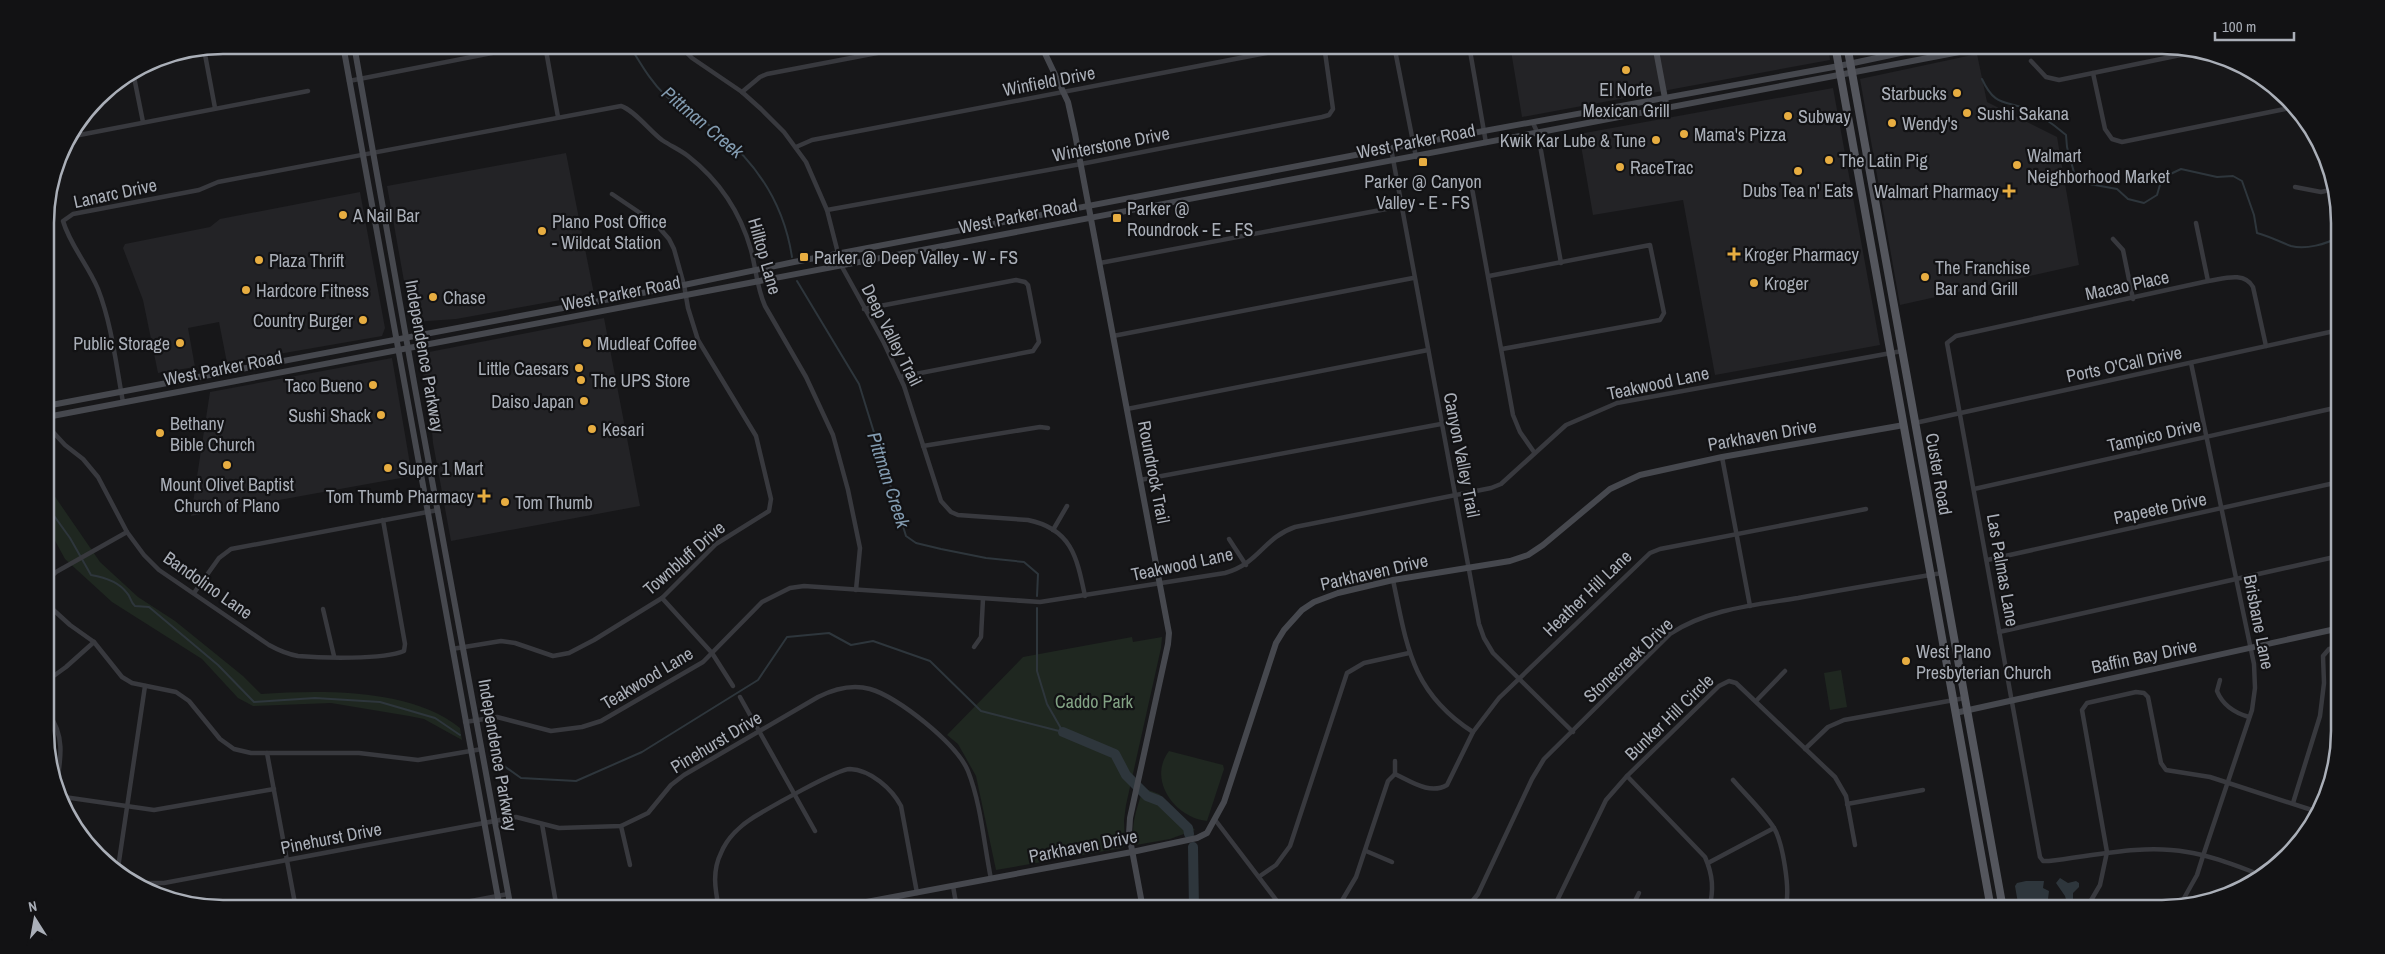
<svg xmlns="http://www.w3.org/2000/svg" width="2385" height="954" font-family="'Archivo Narrow',sans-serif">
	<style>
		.built { fill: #232326 }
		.green { fill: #1f2720 }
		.water { fill: #2e363c }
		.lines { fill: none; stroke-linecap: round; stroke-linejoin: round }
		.stream { stroke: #2e363c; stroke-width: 2 }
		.river { stroke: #2e363c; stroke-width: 10 }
		.street { stroke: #38393e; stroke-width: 4.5 }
		.secondary { stroke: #46484e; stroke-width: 6 }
		.primary { stroke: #54565d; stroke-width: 8 }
		.poi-dot { fill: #e7ad41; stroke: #121214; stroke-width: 2 }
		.labels { text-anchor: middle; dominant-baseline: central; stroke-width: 4.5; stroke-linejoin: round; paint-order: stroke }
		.street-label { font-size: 18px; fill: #aaafb8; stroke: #121214 }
		.poi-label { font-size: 18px; fill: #aaafb8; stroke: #121214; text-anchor: start }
		.park-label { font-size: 18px; fill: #82a284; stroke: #121214 }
		.water-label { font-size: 19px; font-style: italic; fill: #839cb1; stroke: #121214 }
		.rim { fill: none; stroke: #aaafb8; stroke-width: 2.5 }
	</style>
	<rect width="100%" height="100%" fill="#171719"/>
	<g class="built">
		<path d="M1510,45h318l2,15 -308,57z"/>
		<path d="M1977,54l10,48 70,35 22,128 -179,40 -40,-226z"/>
		<path d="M1833,88l47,257 -165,30 -32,-175 -90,15 -14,-81z"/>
		<path d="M566,153l28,141 -138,25 -42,3 -10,-41 -17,-95z"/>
		<path d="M360,192l25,136 -3,8 -155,27 -8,-41 -31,6 7,39 -37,6 -15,-73 -20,-52 2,-4 85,-17 10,-8z"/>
		<path d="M604,318l36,188 -189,35 -18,-98 -4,-46 -8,-32 8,-13z"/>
		<path d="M392,358l20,118 -221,40 19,-124z"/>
	</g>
	<g class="green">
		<path d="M47,485l53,77 38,35 37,24 68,55 18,18c61,-4 150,-6 199,34l2,12 -38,-21 -15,-3 -78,-13 -78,3 -15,-8 -36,-39 -90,-57 -47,-43 -18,-33z"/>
		<path d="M1132,637l1,5 29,-5 -1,11 -35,157 -2,15 1,26 -3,2 -126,22 -20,-94 -18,-32 -11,-9 76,-78z"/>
		<path d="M1841,670l6,37 -17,3 -6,-37z"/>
		<path d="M1169,751l54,14 1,4 -17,52c-32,-3 -60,-41 -38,-70z"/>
		<path d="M1143,788l16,6 36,36 -25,9 -34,6c-8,-17 3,-41 7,-57z"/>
	</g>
	<g class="water">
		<path d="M2060,878l8,5 8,-2 3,2v4l-6,6v7l-2,3h-4l-2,-7 -9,-13z"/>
		<path d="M2026,881h18l-1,7 6,3 -1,8 5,5 -1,5h-33l-4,-23 2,-3z"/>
	</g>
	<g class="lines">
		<g class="stream">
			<path d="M629,45c11,17 21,36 36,50 15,15 37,23 53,37 41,33 66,73 74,125"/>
			<path d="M1982,79c13,28 22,21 48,31 13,6 25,16 36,25l1,12 8,29 9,7 33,6 11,10 16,4 13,-8 5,-17 19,-9 36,8 16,-1 9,5 12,34 3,18c12,3 23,9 34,13 15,4 35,-2 48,-9"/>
			<path d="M797,281l62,103 47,152 10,7 25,6 45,9 38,4 14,12 -1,22"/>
			<path d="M47,506l23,32 21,37c12,2 28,7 36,18 4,4 3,9 8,13l14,1 69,58 36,37 61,-4 65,4 55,16 25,17"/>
			<path d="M1037,608v63l10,33 16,28"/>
			<path d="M490,756l31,22 55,3 66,-29 116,-72 29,-43 42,-4 22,12 22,-4 57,20 51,50 82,21"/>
		</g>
		<g class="river">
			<path d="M1063,732l52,22 11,21 21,21 13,5 28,27 1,6"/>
			<path d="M1193,847l1,62"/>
		</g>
		<g class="street">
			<path d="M545,45l13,72"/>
			<path d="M679,45l13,13 50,34 19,17 23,23 22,30 21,48 14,55 43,78 20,43 37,115 10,11 7,3 70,5c44,9 49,38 57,76"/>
			<path d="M1394,45l22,112"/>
			<path d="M1469,45l17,98"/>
			<path d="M204,49l11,59"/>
			<path d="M2031,61l15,16 13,3 141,-29"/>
			<path d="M133,72l10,50"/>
			<path d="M2093,73l12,56 7,10 10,3 173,-35"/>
			<path d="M349,81l184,-36"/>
			<path d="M742,92l18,-15 7,-3 152,-29"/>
			<path d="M1533,123l5,11 23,129"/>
			<path d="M69,137l239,-46"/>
			<path d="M796,147l16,-7 496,-95"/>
			<path d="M1391,148l88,476 5,14 9,15 80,79"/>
			<path d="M2295,187l26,5 13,-3"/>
			<path d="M1472,188l41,227 7,17 14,20"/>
			<path d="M827,210l254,-46 241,-47 7,-2 4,-6 -9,-64"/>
			<path d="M2196,223l12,58"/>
			<path d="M2113,239l10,11 10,49"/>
			<path d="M1100,263l302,-57"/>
			<path d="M1489,276l161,-31 14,68 -4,7 -158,29"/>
			<path d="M2333,289l6,24"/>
			<path d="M864,309l152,-29 9,2 3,3 11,57 -6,9 -133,26"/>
			<path d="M1113,336l300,-58"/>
			<path d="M123,402c-7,-37 -11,-77 -25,-113 -10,-24 -28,-44 -35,-68l10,-7 126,-24 19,-8 403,-76c13,4 29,25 41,34 9,6 18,10 26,16 32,25 52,55 63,94 5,19 6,38 14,56l41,71 27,58 15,55 12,58 -4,42"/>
			<path d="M46,405l7,27 12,13 18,14 15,18 29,55 17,23 15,15 110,75c9,5 18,9 29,11 23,2 85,4 106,-5l1,-7 -22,-124"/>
			<path d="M1127,409l301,-59"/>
			<path d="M1915,423l424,-93"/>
			<path d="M923,446l117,-19 8,1"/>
			<path d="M1722,457l28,149"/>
			<path d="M1140,480l301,-56"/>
			<path d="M1974,489l365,-82"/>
			<path d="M1053,530l14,-24"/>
			<path d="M1229,539l17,26"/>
			<path d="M1987,560l352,-78"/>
			<path d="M47,580l9,-8 71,-40"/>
			<path d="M1393,580c14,66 18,112 80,152"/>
			<path d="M194,593l25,-35 12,-9 207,-39"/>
			<path d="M662,598l50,55 21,33"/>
			<path d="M48,605l22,20 24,17 28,35 10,6 44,9 13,9 31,38 14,10 17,4h108l59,7 64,-11"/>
			<path d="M323,609l11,47"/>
			<path d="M1999,632l340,-76"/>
			<path d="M974,647l7,-10 2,-38"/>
			<path d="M452,649l49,-8 14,2 38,13 16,-3 25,-13 68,-42 54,-54 53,-33 2,-12 -15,-63 -58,-96 -10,-32 -4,-23 -10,-36 -5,-10 -14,-16 -43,-29"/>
			<path d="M48,680l18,-13 28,-25"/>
			<path d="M2220,680l-3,11c6,15 18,22 32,26"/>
			<path d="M740,697l75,134"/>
			<path d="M1756,701l29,-30"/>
			<path d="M48,713c17,22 13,45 9,70"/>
			<path d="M465,722l32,-5 54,14 31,-4 19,-6 102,-59 59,-60 28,-14 14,-2 236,16 185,-29c35,-10 38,-35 70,-46l196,-39 10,-4 65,-59 51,-22 285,-52"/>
			<path d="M1805,749l23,-22 16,-7 121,-22"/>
			<path d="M267,753l29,156"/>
			<path d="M1395,774c17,8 35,21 52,11l26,-53 26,-34 151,-145 10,-4 206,-40"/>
			<path d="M1627,776l78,81c8,18 9,33 4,52"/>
			<path d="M1733,780c13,15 30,31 41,48 9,15 16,61 12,77"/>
			<path d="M64,797l90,13 120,-21"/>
			<path d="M2293,803l27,-87 4,-33 -1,-27 6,-7 11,-2"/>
			<path d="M1847,804l76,-14"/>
			<path d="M1216,821l61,80 9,8"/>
			<path d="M542,824l15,85"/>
			<path d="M621,826l9,39"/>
			<path d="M1366,851l26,11"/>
			<path d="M1708,863l66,-35"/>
			<path d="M118,868l27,-182"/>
			<path d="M1260,876l16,-11 14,-19 57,-173 17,-10 45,-10"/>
			<path d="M2264,876c-25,-9 -51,-20 -77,-24 -46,-8 -93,4 -138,9h-6l-3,-4 -93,-514 9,-7 252,-55c15,-2 36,-10 45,6l13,59"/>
			<path d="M141,883h23l352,-66 43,11 62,-2 27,-13 23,-28 13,-10 134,-78c16,-8 34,-13 52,-8 27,7 87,55 98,82 13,33 16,73 23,108"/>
			<path d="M953,886l4,23"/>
			<path d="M873,901l1,8"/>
			<path d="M2179,907l18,-32 6,-19 49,-146 3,-22 -1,-24 -63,-301"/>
			<path d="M429,909l79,-15"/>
			<path d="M719,909c-4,-20 -7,-38 2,-56 6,-15 20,-28 33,-36 15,-9 83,-48 96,-48 21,1 42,20 51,37l16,87"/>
			<path d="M1337,909l19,-32 32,-96 7,-7v-13"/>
			<path d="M1466,909l12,-15 54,-115 12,-20 126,-125c37,-25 85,-29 128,-36 48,-9 96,-17 144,-25"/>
			<path d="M1553,909l53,-109 21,-24 92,-90 10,-5 7,2 99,94 11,19 9,49"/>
			<path d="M1631,909l8,-16"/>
			<path d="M2086,909l14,-24 7,-33 -25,-142 5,-7 49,-11 8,1 4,4 13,66 5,7 44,7 108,35"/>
		</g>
		<g class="secondary">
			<path d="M343,45l157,864"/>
			<path d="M354,45l61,343 96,521"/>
			<path d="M1041,45l27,57 7,32 94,499 -1,11 -38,174 -1,16 14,75"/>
			<path d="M1655,45l12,64"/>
			<path d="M46,406l638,-121 110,-23 619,-118 426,-78 99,-21"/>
			<path d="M47,417l1949,-372"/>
			<path d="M1955,713l385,-85"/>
			<path d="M829,909l303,-57 65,-14 10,-5 17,-31 52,-159 8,-13 18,-20 12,-8 24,-9 55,-13 117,-19 18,-6 15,-10 67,-56 30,-14 82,-18 182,-32"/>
		</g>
		<g class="primary">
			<path d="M1835,45l156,864"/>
			<path d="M1847,45l156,864"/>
		</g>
	</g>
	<g class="poi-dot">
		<circle cx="1626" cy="70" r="5"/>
		<circle cx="1957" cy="93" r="5"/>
		<circle cx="1967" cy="113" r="5"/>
		<circle cx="1788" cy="116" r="5"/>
		<circle cx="1892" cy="123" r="5"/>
		<circle cx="1684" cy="134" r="5"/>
		<circle cx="1656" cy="140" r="5"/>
		<circle cx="1829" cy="160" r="5"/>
		<rect x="1418" y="157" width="10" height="10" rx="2.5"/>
		<circle cx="2017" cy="165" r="5"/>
		<circle cx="1620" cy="167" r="5"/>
		<circle cx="1798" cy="171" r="5"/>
		<path d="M2006.5 183.5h5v5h5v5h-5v5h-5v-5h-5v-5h5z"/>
		<circle cx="343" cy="215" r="5"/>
		<rect x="1112" y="213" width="10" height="10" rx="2.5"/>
		<circle cx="542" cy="231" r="5"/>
		<path d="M1731.5 246.5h5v5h5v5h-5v5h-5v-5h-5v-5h5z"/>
		<rect x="799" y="252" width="10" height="10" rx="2.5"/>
		<circle cx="259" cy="260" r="5"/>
		<circle cx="1925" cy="277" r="5"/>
		<circle cx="1754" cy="283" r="5"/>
		<circle cx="246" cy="290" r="5"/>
		<circle cx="433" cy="297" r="5"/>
		<circle cx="363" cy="320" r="5"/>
		<circle cx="180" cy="343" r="5"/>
		<circle cx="587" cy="343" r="5"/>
		<circle cx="579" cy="368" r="5"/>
		<circle cx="581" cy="380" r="5"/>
		<circle cx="373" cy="385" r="5"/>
		<circle cx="584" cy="401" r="5"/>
		<circle cx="381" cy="415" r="5"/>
		<circle cx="592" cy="429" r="5"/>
		<circle cx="160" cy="433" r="5"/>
		<circle cx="227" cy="465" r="5"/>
		<circle cx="388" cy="468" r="5"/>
		<path d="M481.5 488.5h5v5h5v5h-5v5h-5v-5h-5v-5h5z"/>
		<circle cx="505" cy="502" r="5"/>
		<circle cx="1906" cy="661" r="5"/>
	</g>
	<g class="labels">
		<g class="street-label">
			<text transform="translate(1049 81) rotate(-11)">Winfield Drive</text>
			<text transform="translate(1416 141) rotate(-11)">West Parker Road</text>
			<text transform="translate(1111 144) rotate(-11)">Winterstone Drive</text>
			<text transform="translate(115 193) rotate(-12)">Lanarc Drive</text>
			<text transform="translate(1018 216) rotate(-11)">West Parker Road</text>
			<text transform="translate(765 256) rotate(74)">Hilltop Lane</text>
			<text transform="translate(2127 285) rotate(-12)">Macao Place</text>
			<text transform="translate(621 293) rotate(-11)">West Parker Road</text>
			<text transform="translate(892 335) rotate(63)">Deep Valley Trail</text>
			<text transform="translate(425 356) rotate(80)">Independence Parkway</text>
			<text transform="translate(2124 364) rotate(-12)">Ports O'Call Drive</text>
			<text transform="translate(223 368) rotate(-11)">West Parker Road</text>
			<text transform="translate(1658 383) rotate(-12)">Teakwood Lane</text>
			<text transform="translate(1762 435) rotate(-10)">Parkhaven Drive</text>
			<text transform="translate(2154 435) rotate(-13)">Tampico Drive</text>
			<text transform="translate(1462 455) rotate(79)">Canyon Valley Trail</text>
			<text transform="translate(1154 472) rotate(79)">Roundrock Trail</text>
			<text transform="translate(1939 474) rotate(80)">Custer Road</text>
			<text transform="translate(2160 508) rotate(-12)">Papeete Drive</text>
			<text transform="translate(684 558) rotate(-41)">Townbluff Drive</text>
			<text transform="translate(1182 564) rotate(-12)">Teakwood Lane</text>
			<text transform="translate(2003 570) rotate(80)">Las Palmas Lane</text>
			<text transform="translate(1374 572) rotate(-13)">Parkhaven Drive</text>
			<text transform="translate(208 585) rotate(35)">Bandolino Lane</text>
			<text transform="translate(1587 593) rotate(-44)">Heather Hill Lane</text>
			<text transform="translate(2259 622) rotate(79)">Brisbane Lane</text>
			<text transform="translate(2144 656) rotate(-12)">Baffin Bay Drive</text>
			<text transform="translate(1628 660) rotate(-43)">Stonecreek Drive</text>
			<text transform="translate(647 678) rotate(-31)">Teakwood Lane</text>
			<text transform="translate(1669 717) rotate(-44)">Bunker Hill Circle</text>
			<text transform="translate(716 742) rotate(-31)">Pinehurst Drive</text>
			<text transform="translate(498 755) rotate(80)">Independence Parkway</text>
			<text transform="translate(331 838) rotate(-11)">Pinehurst Drive</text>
			<text transform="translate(1083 846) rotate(-11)">Parkhaven Drive</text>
		</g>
		<g class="poi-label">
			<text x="1626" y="89" text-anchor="middle">El Norte<tspan x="1626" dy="21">Mexican Grill</tspan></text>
			<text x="1947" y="93" text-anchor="end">Starbucks</text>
			<text x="1977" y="113">Sushi Sakana</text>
			<text x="1798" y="116">Subway</text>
			<text x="1902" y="123">Wendy's</text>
			<text x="1694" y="134">Mama's Pizza</text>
			<text x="1646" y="140" text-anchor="end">Kwik Kar Lube &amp; Tune</text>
			<text x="2027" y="155">Walmart<tspan x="2027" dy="21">Neighborhood Market</tspan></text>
			<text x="1839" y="160">The Latin Pig</text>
			<text x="1630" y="167">RaceTrac</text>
			<text x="1423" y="181" text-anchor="middle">Parker @ Canyon<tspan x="1423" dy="21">Valley - E - FS</tspan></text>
			<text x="1798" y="190" text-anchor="middle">Dubs Tea n' Eats</text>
			<text x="1999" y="191" text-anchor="end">Walmart Pharmacy</text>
			<text x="1127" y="208">Parker @<tspan x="1127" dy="21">Roundrock - E - FS</tspan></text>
			<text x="353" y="215">A Nail Bar</text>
			<text x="552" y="221">Plano Post Office<tspan x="552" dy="21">- Wildcat Station</tspan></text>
			<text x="1744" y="254">Kroger Pharmacy</text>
			<text x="814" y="257">Parker @ Deep Valley - W - FS</text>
			<text x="269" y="260">Plaza Thrift</text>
			<text x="1935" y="267">The Franchise<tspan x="1935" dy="21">Bar and Grill</tspan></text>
			<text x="1764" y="283">Kroger</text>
			<text x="256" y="290">Hardcore Fitness</text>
			<text x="443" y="297">Chase</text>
			<text x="353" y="320" text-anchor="end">Country Burger</text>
			<text x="170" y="343" text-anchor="end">Public Storage</text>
			<text x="597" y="343">Mudleaf Coffee</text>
			<text x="569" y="368" text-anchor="end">Little Caesars</text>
			<text x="591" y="380">The UPS Store</text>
			<text x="363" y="385" text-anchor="end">Taco Bueno</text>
			<text x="574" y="401" text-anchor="end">Daiso Japan</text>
			<text x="371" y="415" text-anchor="end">Sushi Shack</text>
			<text x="170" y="423">Bethany<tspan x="170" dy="21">Bible Church</tspan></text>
			<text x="602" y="429">Kesari</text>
			<text x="398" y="468">Super 1 Mart</text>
			<text x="227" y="484" text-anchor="middle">Mount Olivet Baptist<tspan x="227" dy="21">Church of Plano</tspan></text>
			<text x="474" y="496" text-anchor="end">Tom Thumb Pharmacy</text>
			<text x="515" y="502">Tom Thumb</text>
			<text x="1916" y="651">West Plano<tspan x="1916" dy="21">Presbyterian Church</tspan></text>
		</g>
		<g class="park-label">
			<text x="1094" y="701">Caddo Park</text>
		</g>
		<g class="water-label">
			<text transform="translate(703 122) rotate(40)">Pittman Creek</text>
			<text transform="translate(889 480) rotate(72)">Pittman Creek</text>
		</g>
	</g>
	<path d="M0 0H2385V954H0ZM223 54H2162A169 169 0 0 1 2331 223V731A169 169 0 0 1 2162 900H223A169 169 0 0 1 54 731V223A169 169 0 0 1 223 54Z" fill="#121214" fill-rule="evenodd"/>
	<path class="rim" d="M223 54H2162A169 169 0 0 1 2331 223V731A169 169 0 0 1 2162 900H223A169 169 0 0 1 54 731V223A169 169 0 0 1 223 54Z"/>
	<g transform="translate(35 919) rotate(349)" stroke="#121214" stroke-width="4" paint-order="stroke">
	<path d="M0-4L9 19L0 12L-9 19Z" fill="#aaafb8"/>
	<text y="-8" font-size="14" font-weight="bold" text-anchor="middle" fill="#aaafb8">N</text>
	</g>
	<path d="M2215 32v8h79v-8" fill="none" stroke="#aaafb8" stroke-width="2.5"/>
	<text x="2222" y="32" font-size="15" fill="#aaafb8" stroke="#121214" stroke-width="4" paint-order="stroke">100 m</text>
</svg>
